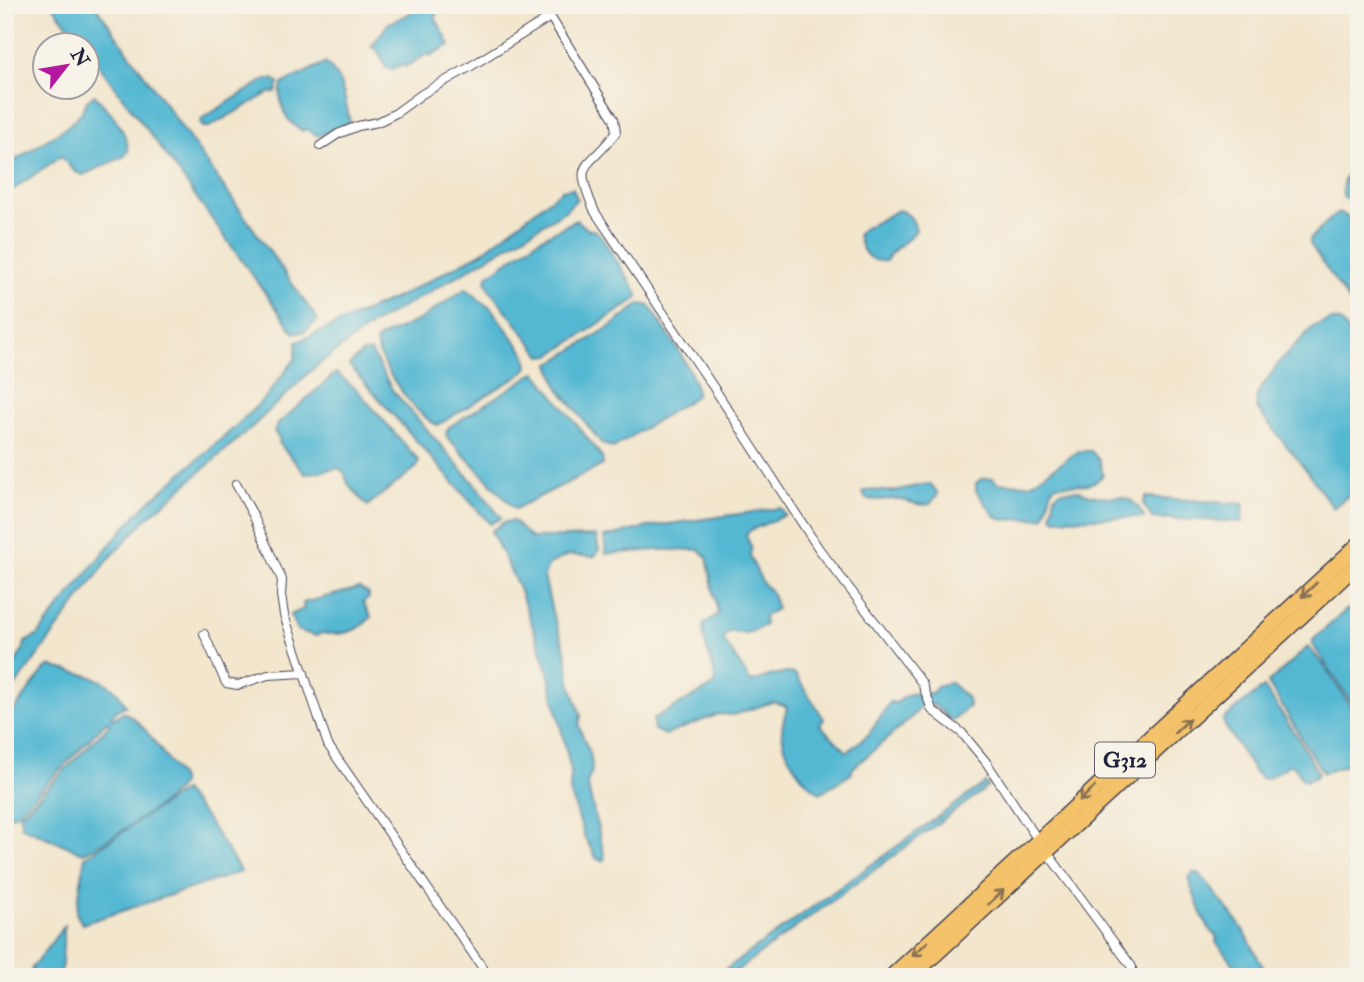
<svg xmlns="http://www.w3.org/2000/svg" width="1364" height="982" font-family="'IM FELL Double Pica',serif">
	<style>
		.water { fill: #54b8d3; stroke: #3b6d87; stroke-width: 2 }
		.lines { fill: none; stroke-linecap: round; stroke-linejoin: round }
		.street-casing { stroke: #413f51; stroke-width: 10 }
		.highway-casing { stroke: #413f51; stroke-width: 17 }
		.street { stroke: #fff; stroke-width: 8 }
		.highway { stroke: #f3c26a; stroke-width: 14 }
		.oneway { stroke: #8a7252 }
		.labels { text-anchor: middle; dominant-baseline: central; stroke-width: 5; stroke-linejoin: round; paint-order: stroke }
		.shield { fill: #f7f3e8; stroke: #62616f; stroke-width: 2 }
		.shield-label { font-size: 21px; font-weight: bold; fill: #22223b }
	</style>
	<rect width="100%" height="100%" fill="#f7f3e8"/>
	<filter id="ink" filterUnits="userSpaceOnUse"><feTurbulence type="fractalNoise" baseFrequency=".0143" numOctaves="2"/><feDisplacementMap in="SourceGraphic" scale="14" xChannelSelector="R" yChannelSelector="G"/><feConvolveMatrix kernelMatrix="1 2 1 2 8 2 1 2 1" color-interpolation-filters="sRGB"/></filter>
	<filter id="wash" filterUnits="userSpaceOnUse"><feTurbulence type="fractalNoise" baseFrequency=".00686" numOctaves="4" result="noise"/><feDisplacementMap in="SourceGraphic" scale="28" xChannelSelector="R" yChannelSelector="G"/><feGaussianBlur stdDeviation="1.57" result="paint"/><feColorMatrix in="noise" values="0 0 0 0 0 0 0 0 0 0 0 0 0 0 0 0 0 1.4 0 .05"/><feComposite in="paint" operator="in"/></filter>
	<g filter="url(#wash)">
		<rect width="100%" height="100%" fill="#f2e6cd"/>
		<g class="water">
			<path d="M52,5h43l223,315 -14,12 -10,1 -131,-182 -75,-100v-5l-5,-1z"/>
			<path d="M426,5l8,3 3,6 -2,3 15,28 -20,11 -2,-2 -23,13 -2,-3 -12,6 -5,-2 -9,-19 -6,-2 17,-23z"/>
			<path d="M325,63c18,13 20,38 25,59l-32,14 -12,-7 -3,2c-18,-9 -26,-28 -21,-47z"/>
			<path d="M266,79h7l6,4 -3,9 -7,1 -60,34h-6l-3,-4 3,-5z"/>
			<path d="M94,95c15,15 34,35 34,57l-5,5 -40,18 -8,-3 -14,-16 -56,39v-28l63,-41 13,-13 6,-12z"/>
			<path d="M1359,163v38l-9,1 -7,-5c-2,-15 2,-25 16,-34z"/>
			<path d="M573,188l4,11 -12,12 -102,62 -90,51 -59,44 -61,58 -107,93 -37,40 -104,141v-20l19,-32 1,-6 12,-6 69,-87 38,-43 91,-79 29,-28 31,-40 2,-17 107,-48 77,-41 81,-63z"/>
			<path d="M898,210c11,3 15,9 18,20 -8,13 -24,17 -30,31 -17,2 -26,-10 -28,-27l5,-5z"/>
			<path d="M1340,213l8,4 11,21v78l-49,-72v-5l24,-24z"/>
			<path d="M576,220l13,10h5l6,5 37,57 1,6 -76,50 -12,7 -8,1 -52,-66 -4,-8 1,-6 51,-36z"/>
			<path d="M465,289c10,2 13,14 25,18l36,48 2,12 -5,6 -85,52c-20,-5 -61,-63 -62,-84l4,-4 39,-17z"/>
			<path d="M640,304l10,2c12,20 50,71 46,90l-83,52 -11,-4 -44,-57 -8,-23 61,-38z"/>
			<path d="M1330,320l10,1 19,23v143l-26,21 -29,-41 -48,-59 1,-14 24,-34 32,-33z"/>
			<path d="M371,352l22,39 86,98 22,29 -11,6 -141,-159 13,-12z"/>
			<path d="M536,372l66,85 1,8 -88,44 -68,-72 -1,-4 3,-6z"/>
			<path d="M336,373l20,16 63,72 -2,6 -50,39 -19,-22 -4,-12 -6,-4 -33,6 -26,-31 1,-3 -6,-9 5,-8z"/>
			<path d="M1079,451h12l9,10 3,14c-13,16 -32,6 -49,11 -7,10 -4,23 -11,32l-40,2 -8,-4 -19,-25v-8l5,-4 12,-1 4,5 33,1z"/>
			<path d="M931,484l7,10 -8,10c-18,2 -15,-2 -29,-4 -10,-2 -24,1 -35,-1l-3,-5 1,-3c10,-3 21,2 31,0 12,-3 23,-6 36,-7z"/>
			<path d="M1076,490c6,1 10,4 15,5 23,6 38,-8 53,22l-89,2 -3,-4 3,-20 6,-4z"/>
			<path d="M1146,497l98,7 -2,18 -90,-4 -9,-14z"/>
			<path d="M780,508l5,7 -36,16 -3,4 5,12 -1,10 13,27 8,7 6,18 -13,7 1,9c-12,7 -21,11 -34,6l-5,3 -3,5 28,43c14,-4 30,-12 44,-8l29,45 -4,6 27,27 22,-18 21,-32 7,1c13,-14 17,-8 35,-10l5,-6 13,-5 18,17 1,7 -15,14h-3l-17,-15h-12l-12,14 -57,49 -2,6 -31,19c-19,-13 -37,-38 -38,-62 0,-8 3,-16 5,-23l-3,-3 -11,-3 -40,13 -14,-1 -54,21 -11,-5 -1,-11 62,-34c2,-21 -15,-40 -11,-61l14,-10 -11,-57 -8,-7h-42l-51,4 -2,-17 44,-10z"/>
			<path d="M513,521l18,17 65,-2 3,15 -5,6 -25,-2 -20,9 -5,12 8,36 14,40 4,30 11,33 -2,11 12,31 1,14 -5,12 18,75 -2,3 -6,-2 -12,-21 -15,-47 1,-20 -25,-107 -28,-78 -27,-55 13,-9z"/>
			<path d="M359,588l10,6v4l-6,4 8,15c-13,15 -31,19 -50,16l-4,3 -19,-5 -8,-16 14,-6 -1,-6z"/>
			<path d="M1347,609l4,1 8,10v94l-46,-69v-5z"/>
			<path d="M1308,647l15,17 36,55v42l-36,12 -55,-90z"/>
			<path d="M50,666c30,9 62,8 76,40l-8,3 -7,8 3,2 8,-7c19,4 46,50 59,67 0,6 1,5 -3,10 -19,20 -70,52 -95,64l-61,-26 -2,-12 90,-91 -3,-3 -89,92 -13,5v-96l40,-53z"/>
			<path d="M1264,687l36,54 18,32 -2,4 -10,4 -4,-2 -8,-13 -5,-1 -23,14h-4l-8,-8 -28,-43 -3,-7 3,-4z"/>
			<path d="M985,783l4,3 -261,191h-13z"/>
			<path d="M183,791l23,27 35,54 -159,52 -6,-11 9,-56z"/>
			<path d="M1193,873h6l5,6c13,18 30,35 41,54 10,15 12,28 25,44h-26l-28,-35 1,-5 -7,-7 -9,-17 -13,-35z"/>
			<path d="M64,926l-3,51h-31l2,-9z"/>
		</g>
	</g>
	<g filter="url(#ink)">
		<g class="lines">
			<defs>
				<g id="street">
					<path d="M543,5l71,114 2,13c-28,40 -45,25 -21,80l119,176 105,161 103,134 10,27 30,23 24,29 52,78"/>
					<path d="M320,146l18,-12 20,-8 20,-4 18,-9 26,-19 46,-26 82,-51"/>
					<path d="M236,484l17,31 29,65 -1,15 3,20 44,130 161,232"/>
					<path d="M204,634l22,49 12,2 30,-10 36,-2"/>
					<path d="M1046,851l86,116 -1,10"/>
				</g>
				<g id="highway">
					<path d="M891,977l468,-433"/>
					<path d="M911,977l448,-414"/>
				</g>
			</defs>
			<use href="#street" class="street-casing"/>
			<use href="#highway" class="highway-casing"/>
			<use href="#street" class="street"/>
			<use href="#highway" class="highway"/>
		</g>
		<defs><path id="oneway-shaft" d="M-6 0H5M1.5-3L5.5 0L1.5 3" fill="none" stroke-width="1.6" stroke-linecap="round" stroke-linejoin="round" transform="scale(1.75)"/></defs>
		<g class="oneway">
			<use href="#oneway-shaft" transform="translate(1309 590) rotate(137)"/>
			<use href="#oneway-shaft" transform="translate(1182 726) rotate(-43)"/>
			<use href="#oneway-shaft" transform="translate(1087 794) rotate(137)"/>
			<use href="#oneway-shaft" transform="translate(996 897) rotate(-43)"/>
			<use href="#oneway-shaft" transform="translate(920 949) rotate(137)"/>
		</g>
	</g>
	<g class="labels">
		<rect class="shield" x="1095" y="742.5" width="60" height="35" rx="5"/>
		<g class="shield-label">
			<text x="1125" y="760">G312</text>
		</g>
	</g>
	<rect width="1364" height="982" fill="none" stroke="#f7f3e8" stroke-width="28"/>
	<g transform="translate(66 66) rotate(59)"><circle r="33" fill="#f7f3e8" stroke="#a29fa3" stroke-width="2"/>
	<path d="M0-5L12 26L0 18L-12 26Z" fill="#b5179e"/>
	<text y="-10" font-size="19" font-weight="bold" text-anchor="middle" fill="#22223b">N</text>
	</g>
</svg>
